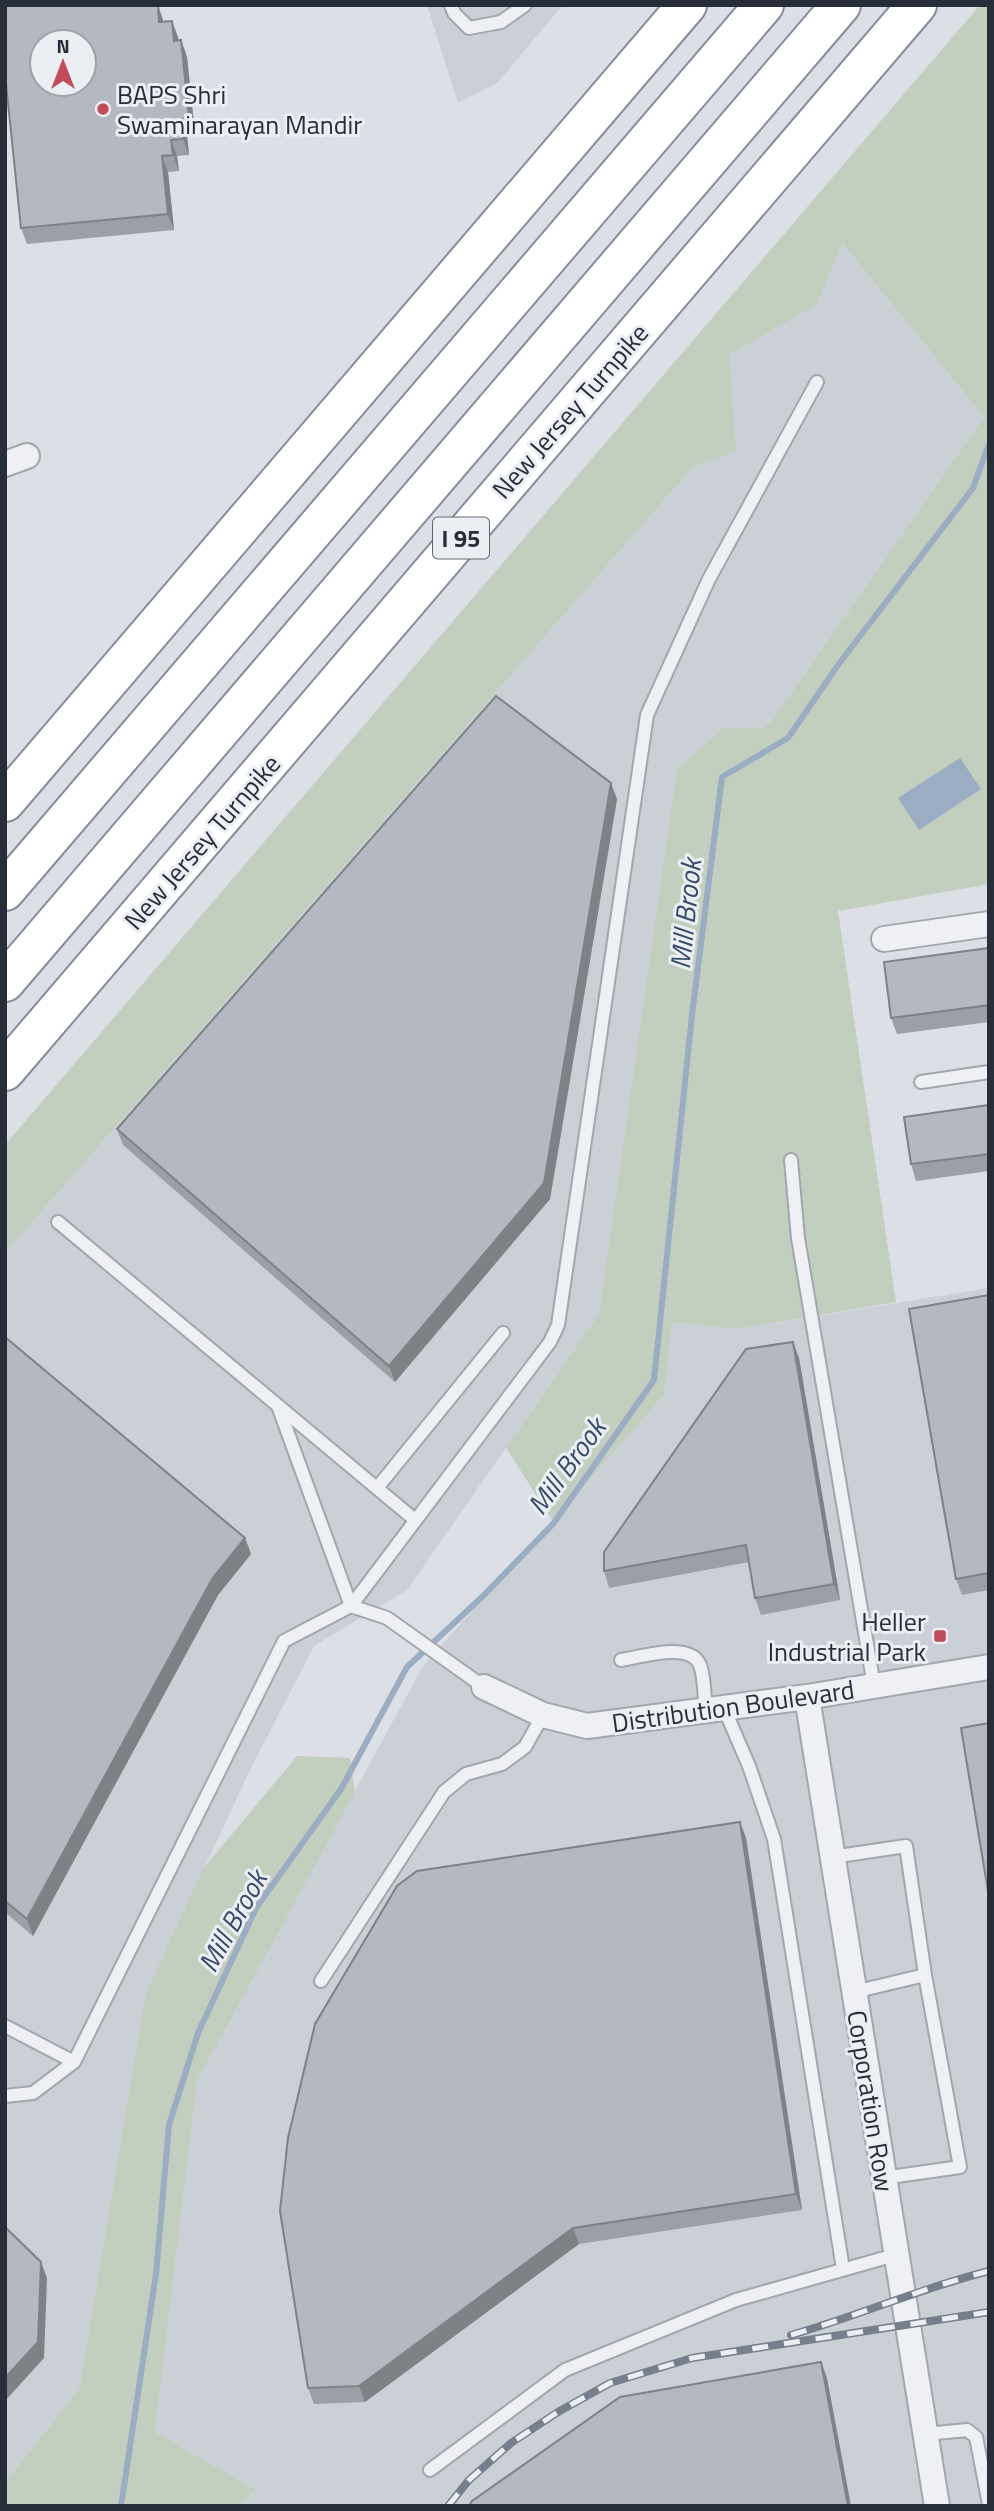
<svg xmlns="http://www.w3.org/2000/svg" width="994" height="2511" font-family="'Titillium Web',sans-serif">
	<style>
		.built { fill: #cbcfd6 }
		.green { fill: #c2cebe }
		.water { fill: #9aadc2 }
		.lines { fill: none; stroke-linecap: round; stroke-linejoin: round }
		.stream { stroke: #9aadc2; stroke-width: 6 }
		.lane-casing { stroke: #a2a6ae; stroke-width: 16 }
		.street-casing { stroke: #a2a6ae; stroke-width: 28 }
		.highway-casing { stroke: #858d9a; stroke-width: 42 }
		.lane { stroke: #eef0f4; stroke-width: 12 }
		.street { stroke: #eef0f4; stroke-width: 24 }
		.highway { stroke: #fff; stroke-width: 38 }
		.rail-casing { stroke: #777f8d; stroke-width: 8 }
		.rail { stroke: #ebeef3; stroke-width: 5; stroke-dasharray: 16; stroke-linecap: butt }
		.wall { fill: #9b9fa6 }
		.shaded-wall { fill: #7e8287 }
		.building { fill: #b4b9c1; stroke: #7e8287; stroke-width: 2; fill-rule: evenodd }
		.poi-dot { fill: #c04b5b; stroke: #ebeef3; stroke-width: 2.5 }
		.labels { text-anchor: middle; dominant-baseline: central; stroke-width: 6; stroke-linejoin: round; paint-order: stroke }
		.shield { fill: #ebeef3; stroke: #626872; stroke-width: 2 }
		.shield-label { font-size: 24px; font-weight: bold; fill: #272e3a }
		.poi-label { font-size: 26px; fill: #272e3a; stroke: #ebeef3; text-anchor: start }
		.street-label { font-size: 26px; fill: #272e3a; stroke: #ebeef3 }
		.water-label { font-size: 28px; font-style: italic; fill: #364c69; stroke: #ebeef3 }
	</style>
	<rect width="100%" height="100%" fill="#dcdfe5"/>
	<g class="built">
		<path d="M427,5h136l-66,78 -39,20z"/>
		<path d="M841,242l143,175 -213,305 -8,6h-40l-46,41 -78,545 -192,276 -93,56 -64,124 -104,223 -67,396 -74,94v-1230l688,-786 36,-112 87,-50z"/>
		<path d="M989,1288v1218h-749l15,-17 -100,-57 42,-351 226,-415 241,-271 8,-73 65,7z"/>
	</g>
	<g class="green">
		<path d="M980,5h9v879l-151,27 58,391 -159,27 -65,-7 -8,73 -111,126 -47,-73 93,-134 78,-545 46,-41h40l8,-6 213,-305 -142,-174 -26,62 -87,50 7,96 -43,16 -688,786v-108z"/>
		<path d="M297,1756l53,2 5,34 -158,289 -42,351 100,57 -15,17h-235v-23l74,-94 67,-396 57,-124z"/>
	</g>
	<path class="water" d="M960,758l21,31 -62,41 -21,-32z"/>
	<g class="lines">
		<path class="stream" d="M121,2506l35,-232 13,-149 29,-92 58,-125 85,-119 66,-122 76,-71 70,-72 101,-144 38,-365 30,-238 66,-39 50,-73 135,-177 16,-44"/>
		<defs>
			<g id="lane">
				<path d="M451,5l3,8 15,15 32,-6 24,-17"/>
				<path d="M921,1082l68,-10"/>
				<path d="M791,1160l7,78 76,448"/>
				<path d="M58,1222l357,298"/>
				<path d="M278,1406l73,200"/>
				<path d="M377,1488l126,-155"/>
				<path d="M351,1606l199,-264 8,-17 89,-610 62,-136 108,-197"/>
				<path d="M621,1660c20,-3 69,-19 79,5 5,13 4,32 6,45"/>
				<path d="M724,1708l25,58 25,73 69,430"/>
				<path d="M832,1857l74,-11 19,129 35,192 -77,11"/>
				<path d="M321,1981l123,-189 22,-18 36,-10 23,-17 18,-32"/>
				<path d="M854,1992l71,-17"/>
				<path d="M5,2026l69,36 210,-421 67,-35 36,12 97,69"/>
				<path d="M5,2096l28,-3 41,-31"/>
				<path d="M926,2434l41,-4 9,7 13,67"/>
				<path d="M430,2470l135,-100 171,-70 159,-45"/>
			</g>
			<g id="street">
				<path d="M5,464l22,-8"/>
				<path d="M884,939l105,-15"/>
				<path d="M484,1687l59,28 44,11 220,-29 182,-30"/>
				<path d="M807,1697l130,809"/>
			</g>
			<g id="highway">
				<path d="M5,802l682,-797"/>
				<path d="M5,891l759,-886"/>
				<path d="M5,982l836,-977"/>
				<path d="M5,1071l912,-1066"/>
			</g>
		</defs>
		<use href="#lane" class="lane-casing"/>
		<use href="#street" class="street-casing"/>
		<use href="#highway" class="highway-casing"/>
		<use href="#lane" class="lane"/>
		<use href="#street" class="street"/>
		<use href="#highway" class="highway"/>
		<defs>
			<g id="rail">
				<path d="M791,2335c67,-19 130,-47 198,-64"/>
				<path d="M448,2506l21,-26 42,-37 47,-31 52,-29 82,-25 297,-46"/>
			</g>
		</defs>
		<use href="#rail" class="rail-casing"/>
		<use href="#rail" class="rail"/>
	</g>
	<g class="wall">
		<path d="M158,5l5,17 15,15v4l3,-1 6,17 8,77 -8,1 2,20 -12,1 2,15 -11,1 6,58 -147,14 -6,-16z"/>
		<path d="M617,799l-67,400 -155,183 -272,-237 -6,-16z"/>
		<path d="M989,948v74l-92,12 -6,-16z"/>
		<path d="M989,1105v66l-73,10 -5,-17z"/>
		<path d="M989,1295v295l-27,5 -6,-16z"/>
		<path d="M5,1337l240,201 6,16 -33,41 -185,341 -28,-24z"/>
		<path d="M799,1358l41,242 -79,15 -6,-17 -6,-36 -140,26 -5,-17z"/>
		<path d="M740,1822l6,16 56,372 -223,34 -214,158 -51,2 -6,-16z"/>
	</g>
	<g class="shaded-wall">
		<path d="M158,5l5,15 2,18 -6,-16z"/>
		<path d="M172,21l6,16 2,20 -6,-16z"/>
		<path d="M181,40l6,17 8,77 -6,-16z"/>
		<path d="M181,119l6,16 2,20 -6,-16z"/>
		<path d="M171,140l6,16 2,15 -6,-16z"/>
		<path d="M162,156l6,16 6,58 -6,-16z"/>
		<path d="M611,783l6,16 -67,400 -155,183 -6,-16z"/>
		<path d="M793,1342l6,16 41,242 -6,-16z"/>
		<path d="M245,1538l6,16 -33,41 -185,341 -6,-17 185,-340z"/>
		<path d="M740,1822l6,16 56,372 -6,-16z"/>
		<path d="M573,2228l6,16 -214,158 -6,-16z"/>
		<path d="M41,2262l6,16 -3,80 -39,43v-23z"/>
		<path d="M821,2362l6,16 24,128h-3z"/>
	</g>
	<g class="building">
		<path d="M5,5h153l1,17 13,-1 2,20 7,-1 8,78 -8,1 2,20 -12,1 2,15 -11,1 6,58 -147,14 -16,-154zM42,42h42v42h-42z"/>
		<path d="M496,696l115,87 -67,400 -155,183 -272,-237z"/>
		<path d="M989,948v57l-98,13 -7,-56z"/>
		<path d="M989,1105v49l-78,10 -7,-47z"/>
		<path d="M989,1295v278l-33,6 -47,-270z"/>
		<path d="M5,1337l240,201 -33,41 -185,340 -22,-18z"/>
		<path d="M793,1342l41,242 -79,14 -9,-53 -142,26v-19l142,-203z"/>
		<path d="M989,1723v174l-28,-169z"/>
		<path d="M740,1822l56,372 -223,34 -214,158 -51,2 -28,-177 8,-73 27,-114 82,-138 20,-15z"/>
		<path d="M5,2227l36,35 -3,80 -33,36z"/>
		<path d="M821,2362l27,144h-379l3,-5 148,-104z"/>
	</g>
	<g class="poi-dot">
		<circle cx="103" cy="109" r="7"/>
		<rect x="933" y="1629" width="14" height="14" rx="3.5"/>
	</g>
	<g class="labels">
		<rect class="shield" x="433" y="517.5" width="56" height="41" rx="5"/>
		<g class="shield-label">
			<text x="461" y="538">I 95</text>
		</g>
		<g class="poi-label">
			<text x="117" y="94">BAPS Shri<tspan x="117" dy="30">Swaminarayan Mandir</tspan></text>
			<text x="926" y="1621" text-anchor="end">Heller<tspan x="926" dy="30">Industrial Park</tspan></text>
		</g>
		<g class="street-label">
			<text transform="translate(570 411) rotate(-49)">New Jersey Turnpike</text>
			<text transform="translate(202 842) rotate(-49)">New Jersey Turnpike</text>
			<text transform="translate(733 1706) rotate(-8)">Distribution Boulevard</text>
			<text transform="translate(871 2101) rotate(81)">Corporation Row</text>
		</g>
		<g class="water-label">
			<text transform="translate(685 914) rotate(-84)">Mill Brook</text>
			<text transform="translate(566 1466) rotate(-54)">Mill Brook</text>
			<text transform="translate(232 1921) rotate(-61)">Mill Brook</text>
		</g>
	</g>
	<rect width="994" height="2511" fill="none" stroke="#272e3a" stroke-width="14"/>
	<g transform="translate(63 63)"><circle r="33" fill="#ebeef3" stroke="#9da1a9" stroke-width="2"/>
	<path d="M0-5L12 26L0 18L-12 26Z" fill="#c04b5b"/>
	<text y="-10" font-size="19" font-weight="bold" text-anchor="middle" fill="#272e3a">N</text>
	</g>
</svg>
